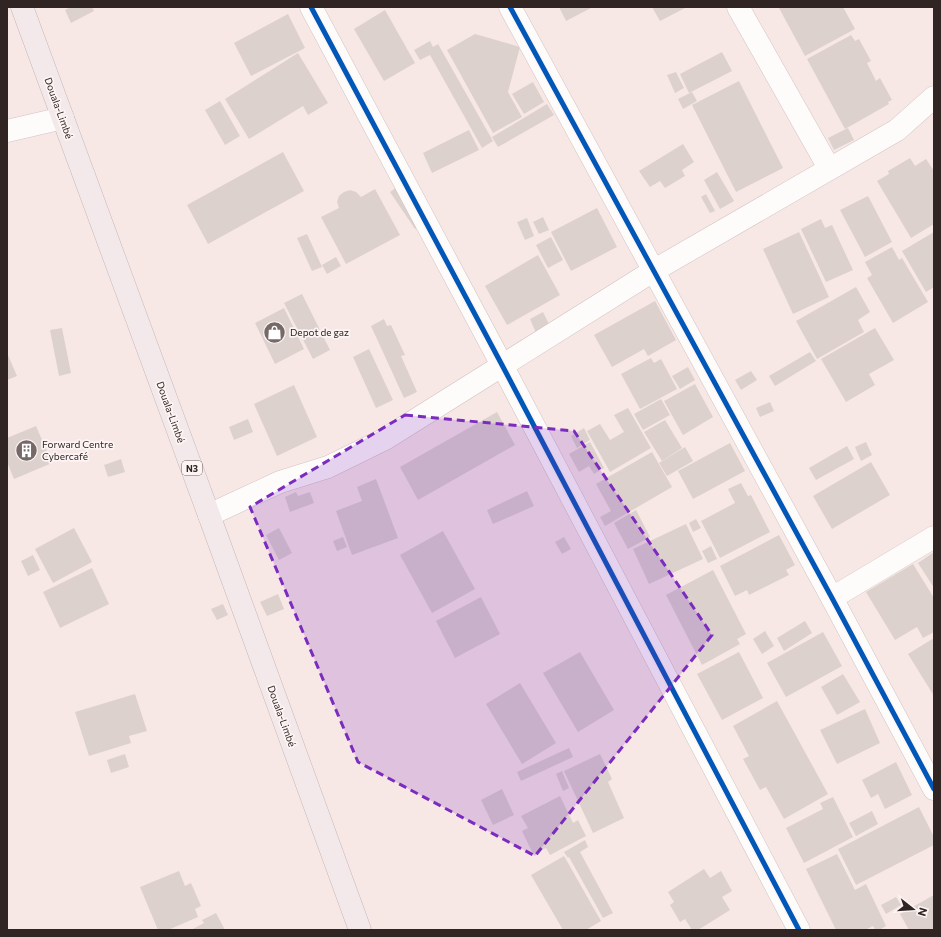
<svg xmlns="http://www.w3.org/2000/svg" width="941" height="937" font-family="Commissioner,sans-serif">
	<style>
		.building { fill: #ddd1cd }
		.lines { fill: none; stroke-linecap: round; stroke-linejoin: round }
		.minor-casing { stroke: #d1c4c3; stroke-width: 23 }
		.highway-casing { stroke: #c8b7b8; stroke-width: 23 }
		.minor { stroke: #fefcfb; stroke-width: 22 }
		.highway { stroke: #f4e9ea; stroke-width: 22 }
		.cycleway-casing { stroke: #fcf5f4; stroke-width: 8 }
		.cycleway { stroke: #0057b8; stroke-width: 5 }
		.marked { fill: #7b2cbf; fill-opacity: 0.2; stroke: #7b2cbf; stroke-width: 3; stroke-dasharray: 8 5; stroke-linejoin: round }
		.labels { text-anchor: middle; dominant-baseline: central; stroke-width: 3.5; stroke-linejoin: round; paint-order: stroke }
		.shield { fill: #fcf5f4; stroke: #6e6362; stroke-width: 1 }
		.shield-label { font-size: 9px; font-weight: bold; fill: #312524 }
		.street-label { font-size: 10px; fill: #312524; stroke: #fcf5f4 }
		.poi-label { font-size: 10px; fill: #312524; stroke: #fcf5f4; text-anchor: start }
	</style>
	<rect width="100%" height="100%" fill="#f7e8e6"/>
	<g class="building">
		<path d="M71,7h21l2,4 -23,12 -6,-13z"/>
		<path d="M559,7h34l-27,14z"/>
		<path d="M652,7h35l-27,14z"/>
		<path d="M781,7h62l12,22 -50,27 -26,-48z"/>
		<path d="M385,10l30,53 -31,18 -30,-52z"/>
		<path d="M288,14l17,34 -54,28 -17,-33z"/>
		<path d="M475,34l45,13 -12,45 14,25 -29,16 -46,-83z"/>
		<path d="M851,35l4,6 4,-2 12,22 -4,2 9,18 4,-3 12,22 -4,2 1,2 -44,25 -38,-70z"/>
		<path d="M430,41l3,6 5,-3 55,97 -11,7 -52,-93 -10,5 -6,-10z"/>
		<path d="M722,52l10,19 -43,22 -9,-19z"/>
		<path d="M298,53l30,50 -20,12 -5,-9 -54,33 -24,-40z"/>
		<path d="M676,72l8,16 -9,5 -8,-18z"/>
		<path d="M739,81l44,87 -47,24 -44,-87z"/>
		<path d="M533,82l11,20 -20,12 -12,-20z"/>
		<path d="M692,92l5,9 -14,8 -5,-10z"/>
		<path d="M220,101l20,35 -15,9 -20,-35z"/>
		<path d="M547,104l7,11 -56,32 -6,-10z"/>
		<path d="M848,128l6,12 -20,10 -6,-12z"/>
		<path d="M469,130l10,20 -47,23 -9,-20z"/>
		<path d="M683,144l11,18 -12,8 3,6 -20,12 -5,-7 -10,6 -11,-16z"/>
		<path d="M283,152l21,39 -96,53 -21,-39z"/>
		<path d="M910,158l5,8 11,-7 8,12v53l-23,14 -34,-57 12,-7 -1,-3z"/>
		<path d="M717,172l17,29 -14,8 -16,-29z"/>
		<path d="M397,187l25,37 -7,5 -25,-37z"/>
		<path d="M375,189l25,46 -54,29 -25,-47 18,-9 -2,-6 2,-6 5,-4 6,-2 6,2 5,5z"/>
		<path d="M706,194l9,17 -5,2 -9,-16z"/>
		<path d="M868,196l24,46 -27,15 -25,-47z"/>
		<path d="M597,208l20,39 -46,24 -20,-39z"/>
		<path d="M543,217l6,13 -10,4 -6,-12z"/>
		<path d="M527,218l7,18 -9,4 -8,-18z"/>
		<path d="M821,219l4,9 7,-3 21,45 -27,12 -25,-53z"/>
		<path d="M799,232l30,65 -36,17 -30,-65z"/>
		<path d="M934,232v55l-8,5 -24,-41z"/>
		<path d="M307,234l15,33 -10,4 -15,-33z"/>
		<path d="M551,237l12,23 -15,8 -12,-23z"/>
		<path d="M892,247l7,13 3,-2 26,44 -35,21 -26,-45 5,-3 -7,-13z"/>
		<path d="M538,255l22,40 -53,30 -22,-39z"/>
		<path d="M336,257l5,9 -14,8 -5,-9z"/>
		<path d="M856,287l14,25 -12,8 6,12 -47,27 -21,-38z"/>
		<path d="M302,294l28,56 -17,9 -29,-56z"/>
		<path d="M655,301l21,39 -28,16 -4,-7 -32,18 -18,-32z"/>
		<path d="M284,308l20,41 -29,15 -20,-41z"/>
		<path d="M543,312l8,16 -14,7 -7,-16z"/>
		<path d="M384,319l3,7 4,-1 14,30 -4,1 16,36 -13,6 -33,-72z"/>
		<path d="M62,328l9,45 -12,3 -9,-46z"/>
		<path d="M875,328l19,32 -25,14 6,11 -29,17 -25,-43z"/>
		<path d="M369,349l24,51 -17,8 -23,-51z"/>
		<path d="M810,352l6,9 -41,25 -6,-10z"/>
		<path d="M7,353l10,23 -10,4z"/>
		<path d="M651,358l3,5 7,-4 16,30 -37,20 -19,-35z"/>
		<path d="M688,367l7,13 -15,9 -8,-13z"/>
		<path d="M751,371l6,9 -16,10 -6,-10z"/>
		<path d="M695,384l18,33 -30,18 -19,-34z"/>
		<path d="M294,385l23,52 -40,19 -23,-52z"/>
		<path d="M661,399l9,16 -27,15 -9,-16z"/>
		<path d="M770,402l4,9 -14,6 -4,-9z"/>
		<path d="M628,408l23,40 -41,24 -23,-41 13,-7 10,16 14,-8 -10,-17z"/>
		<path d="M497,412l18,33 -97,55 -18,-33z"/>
		<path d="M248,419l5,13 -19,8 -5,-13z"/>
		<path d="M665,420l17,28 -20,13 -18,-29z"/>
		<path d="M36,426l16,37 -38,16 -7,-17v-24z"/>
		<path d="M584,428l6,12 -13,8 -6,-12z"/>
		<path d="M590,442l14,26 -10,6 -5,-8 -10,6 -10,-18z"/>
		<path d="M866,442l6,13 -11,6 -6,-14z"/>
		<path d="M730,443l15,28 -52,28 -15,-28z"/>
		<path d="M847,446l7,13 -38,21 -7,-12z"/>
		<path d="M685,447l8,14 -26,15 -8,-13z"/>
		<path d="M652,452l20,35 -67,39 -5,-9 11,-6 -15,-27z"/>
		<path d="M121,459l4,13 -17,5 -4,-12z"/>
		<path d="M871,462l19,33 -58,34 -19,-33z"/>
		<path d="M376,479l22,59 -46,17 -16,-44 26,-10 -5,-14z"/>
		<path d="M741,483l7,13 3,-1 19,37 -50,26 -19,-37 34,-18 -7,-14z"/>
		<path d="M527,491l7,15 -41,18 -6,-14z"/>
		<path d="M296,492l2,4 12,-4 4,11 -24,9 -5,-15z"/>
		<path d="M636,510l14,27 -22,12 -14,-26z"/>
		<path d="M696,519l5,9 -8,4 -4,-9z"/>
		<path d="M686,524l17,35 -54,25 -16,-35z"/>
		<path d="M74,528l18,34 -39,21 -18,-34z"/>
		<path d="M279,528l13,25 -13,7 -13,-25z"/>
		<path d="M443,531l32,58 -43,24 -32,-58z"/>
		<path d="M779,535l16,30 -9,5 3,5 -40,20 -2,-5 -12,6 -15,-30z"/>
		<path d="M343,537l4,10 -10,4 -4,-10z"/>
		<path d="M564,537l7,12 -9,5 -7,-12z"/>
		<path d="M711,546l6,13 -9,4 -6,-12z"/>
		<path d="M934,552v36l-16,-25z"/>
		<path d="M33,555l7,15 -12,6 -7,-15z"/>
		<path d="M913,564l21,34v34l-11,6 -6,-11 -22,13 -29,-48z"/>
		<path d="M92,568l17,36 -49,24 -17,-36z"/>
		<path d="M713,570l33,64 -9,5 3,5 -38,21 -36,-70z"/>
		<path d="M278,594l6,15 -17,7 -7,-14z"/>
		<path d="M481,597l19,37 -45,24 -19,-37z"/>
		<path d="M223,604l5,11 -11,5 -6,-11z"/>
		<path d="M805,621l7,12 -28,18 -7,-13z"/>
		<path d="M765,631l9,15 -12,8 -9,-15z"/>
		<path d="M823,632l19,34 -56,31 -19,-34z"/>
		<path d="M934,638v58l-26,-42z"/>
		<path d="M580,652l34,58 -36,22 -35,-59z"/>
		<path d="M739,652l24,46 -41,22 -25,-46z"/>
		<path d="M843,674l17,28 -23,13 -16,-28z"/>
		<path d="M520,683l36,60 -34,21 -36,-60z"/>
		<path d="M135,694l12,37 -18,5 2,7 -42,13 -14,-44z"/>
		<path d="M777,701l51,93 -44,25 -18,-32 -6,3 -17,-31 6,-3 -16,-30z"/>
		<path d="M865,709l15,34 -43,21 -17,-34z"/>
		<path d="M569,748l4,9 -52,24 -4,-9z"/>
		<path d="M125,754l4,13 -18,6 -4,-13z"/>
		<path d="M600,754l12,25 -4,3 16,36 -31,15 -29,-62z"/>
		<path d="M896,762l16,33 -27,14 -7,-15 -7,4 -9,-18z"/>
		<path d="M562,771l7,17 -6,3 -7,-17z"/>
		<path d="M502,789l12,26 -21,10 -12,-25z"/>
		<path d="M560,796l13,27 5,-3 8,16 -36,19 -4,-7 -13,6 -11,-23 6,-3 -7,-12z"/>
		<path d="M833,797l20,40 -49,26 -18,-35 37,-19 -3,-6z"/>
		<path d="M919,807l15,30v8l-78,40 -18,-36z"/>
		<path d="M872,811l6,13 -22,12 -7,-13z"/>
		<path d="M585,840l3,7 -8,5 33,61 -10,5 -34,-61 -1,1 -4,-6z"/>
		<path d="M837,854l18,36 11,-6 20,42 -7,4h-4l-2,-4 -8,4h-29l-30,-61z"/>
		<path d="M564,856l37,65 -15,9h-23l-32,-55z"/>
		<path d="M704,869l6,9 11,-7 11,20 -10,6 8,13 -32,20h-6l-7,-11 -5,3 -10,-17 4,-3 -6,-10z"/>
		<path d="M179,871l6,15 6,-3 10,23 -6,3 3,8 -30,13h-10l-18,-43z"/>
		<path d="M934,895v35h-25l-9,-16z"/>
		<path d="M896,897l5,8 -15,9 -5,-9z"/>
		<path d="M216,913l9,17h-34l13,-7 -2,-3z"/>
	</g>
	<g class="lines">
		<defs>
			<g id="minor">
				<path d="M311,7l191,358 297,565"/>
				<path d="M510,7l322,591 102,191"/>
				<path d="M738,7l91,161"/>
				<path d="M7,131l56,-13"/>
				<path d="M209,515l71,-33 48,-15 57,-28 268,-168 244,-141 37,-33"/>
				<path d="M832,598l102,-61"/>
			</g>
			<path id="highway" d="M22,7l187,508 151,415"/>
		</defs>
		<use href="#minor" class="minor-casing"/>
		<use href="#highway" class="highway-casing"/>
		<use href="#minor" class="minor"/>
		<use href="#highway" class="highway"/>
		<defs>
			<g id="cycleway">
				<path d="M311,7l191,358 297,565"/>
				<path d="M510,7l322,591 102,191"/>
			</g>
		</defs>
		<use href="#cycleway" class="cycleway-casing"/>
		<use href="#cycleway" class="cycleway"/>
	</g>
	<path class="marked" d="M405,415l169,16 138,204 -177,221 -177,-94 -108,-255z"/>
	<defs>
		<symbol id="shop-disc" viewBox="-11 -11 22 22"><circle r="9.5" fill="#766968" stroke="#fcf5f4"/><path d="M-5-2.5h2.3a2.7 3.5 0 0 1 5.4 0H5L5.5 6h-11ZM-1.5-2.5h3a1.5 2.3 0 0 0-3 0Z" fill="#fff"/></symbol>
		<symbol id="building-disc" viewBox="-11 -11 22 22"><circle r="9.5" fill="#766968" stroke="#fcf5f4"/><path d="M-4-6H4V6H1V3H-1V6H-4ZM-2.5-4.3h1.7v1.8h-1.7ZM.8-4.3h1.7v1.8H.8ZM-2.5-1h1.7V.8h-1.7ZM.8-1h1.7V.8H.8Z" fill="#fff"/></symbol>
	</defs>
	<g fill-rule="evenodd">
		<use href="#shop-disc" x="262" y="320" width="25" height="25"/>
		<use href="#building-disc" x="14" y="438" width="25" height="25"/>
	</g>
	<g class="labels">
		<rect class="shield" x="182" y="461" width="20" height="14" rx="3"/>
		<g class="shield-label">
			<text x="192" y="468">N3</text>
		</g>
		<g class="street-label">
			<text transform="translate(59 108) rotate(70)">Douala-Limbé</text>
			<text transform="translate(171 412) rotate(70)">Douala-Limbé</text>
			<text transform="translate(282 716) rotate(70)">Douala-Limbé</text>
		</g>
		<g class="poi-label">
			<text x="290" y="332">Depot de gaz</text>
			<text x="42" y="444">Forward Centre<tspan x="42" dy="12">Cybercafé</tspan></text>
		</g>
	</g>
	<rect width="941" height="937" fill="none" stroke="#312524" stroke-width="16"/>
	<g transform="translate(913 909) rotate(107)" stroke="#fcf5f4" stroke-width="3" paint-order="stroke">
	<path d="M0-3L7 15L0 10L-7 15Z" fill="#312524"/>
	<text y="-6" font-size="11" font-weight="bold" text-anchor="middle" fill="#312524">N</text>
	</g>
</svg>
